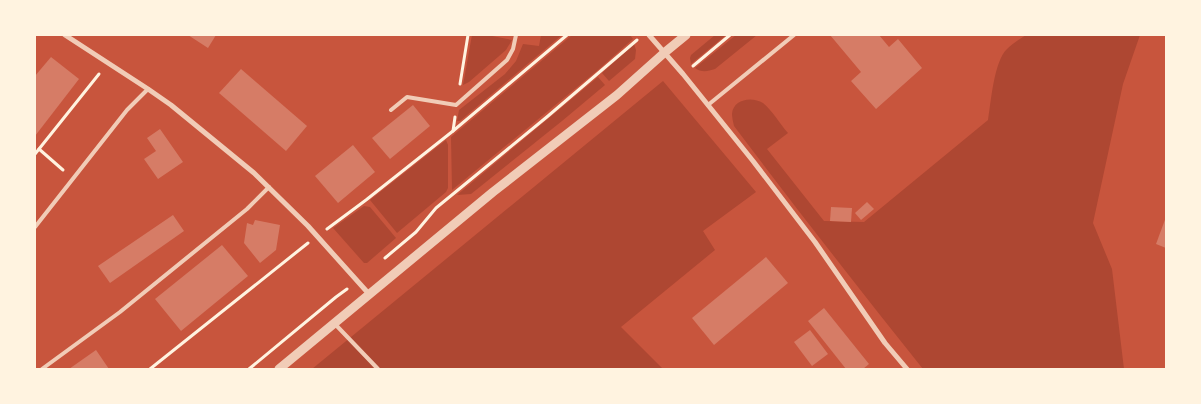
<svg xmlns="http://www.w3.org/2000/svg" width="1201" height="404" font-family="Overpass,sans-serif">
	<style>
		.green { fill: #ae4732 }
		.building { fill: #d67c66 }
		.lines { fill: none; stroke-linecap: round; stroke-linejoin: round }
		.path { stroke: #fff3e0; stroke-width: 3 }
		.service { stroke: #f1ccb7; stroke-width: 4 }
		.minor { stroke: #f1ccb7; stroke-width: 5 }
		.tertiary { stroke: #f1ccb7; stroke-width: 9 }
	</style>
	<rect width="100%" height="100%" fill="#c8553d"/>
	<g class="green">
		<path d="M472,35h15l25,5 -6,10 -37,32 -6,3z"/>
		<path d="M541,35h21l-102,86h-3l2,-11 46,-36 11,-13 7,-17 16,2z"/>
		<path d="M572,35h58l3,4 -35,31 -146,120 -1,-53z"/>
		<path d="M715,35h11l-35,29 -1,-6 1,-3z"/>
		<path d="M736,35h21l-42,34c-7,2 -13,4 -20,-1z"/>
		<path d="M1026,35h114l-17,49 -30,139 19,46 12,100h-201c-64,-80 -127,-161 -189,-243 -1,-4 -2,-9 -2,-12 1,-15 20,-18 31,-11 9,7 17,21 25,30l-21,16 57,72 40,1 124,-102c3,-18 6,-59 19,-71 6,-6 13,-10 19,-14z"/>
		<path d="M634,44l2,6 -1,9 -26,22 -7,-8z"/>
		<path d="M598,77l7,8 -43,36 -91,73 -14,1z"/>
		<path d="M663,81l93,111 -53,39 12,19 -94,77 42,42h-351z"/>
		<path d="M446,140l2,5v43l-2,4 -49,41 -27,-33z"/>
		<path d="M364,206l6,1 26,31 -29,25h-3l-31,-35z"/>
	</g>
	<g class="building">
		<path d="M188,35h28l-8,13z"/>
		<path d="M830,35h49l10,12 9,-8 24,29 -46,41 -25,-28 10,-9z"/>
		<path d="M51,57l28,22 -44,57v-60z"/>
		<path d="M241,69l66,57 -21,25 -67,-58z"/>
		<path d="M413,105l17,21 -40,33 -18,-21z"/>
		<path d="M160,129l23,33 -25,17 -14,-20 12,-8 -9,-13z"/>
		<path d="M353,145l22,27 -37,31 -23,-27z"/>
		<path d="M867,202l7,7 -13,11 -6,-7z"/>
		<path d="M831,207l21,1 -1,14 -21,-1z"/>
		<path d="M173,215l11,16 -74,52 -12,-17z"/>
		<path d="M1166,217v31l-10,-4z"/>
		<path d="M255,220l25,5 -4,25 -16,13 -16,-20 3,-20 6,2z"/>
		<path d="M222,245l26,31 -67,55 -26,-32z"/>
		<path d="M766,257l22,26 -74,62 -22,-27z"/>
		<path d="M824,308l45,56 -6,5h-17l-38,-48z"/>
		<path d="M810,330l18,24 -16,12 -18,-24z"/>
		<path d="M96,350l13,19h-40z"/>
	</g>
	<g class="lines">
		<g class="path">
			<path d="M693,66l37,-31"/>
			<path d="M460,84l8,-49"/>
			<path d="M453,131l2,-14"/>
			<path d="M39,149l24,21"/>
			<path d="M35,154l64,-80"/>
			<path d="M327,229l39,-29 87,-69 114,-96"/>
			<path d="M385,258l31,-26 20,-24 112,-92 89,-76"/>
			<path d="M150,369l158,-126"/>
			<path d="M249,369l87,-72 11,-8"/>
		</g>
		<g class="service">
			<path d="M708,105l86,-70"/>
			<path d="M391,110l16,-13 49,8 51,-45 6,-11 3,-14"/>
			<path d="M35,227l92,-117 21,-21"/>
			<path d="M334,323l44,46"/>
			<path d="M42,369l78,-57 127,-103 22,-22"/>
		</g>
		<g class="minor">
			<path d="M65,35l83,54 23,16 83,68 54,53 61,68"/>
			<path d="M649,35l34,39 70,87 62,81 70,101 22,26"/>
		</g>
		<path class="tertiary" d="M279,369l214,-177 124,-97 47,-42 22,-18"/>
	</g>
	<rect width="1201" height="404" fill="none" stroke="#fff3e0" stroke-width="72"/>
</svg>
